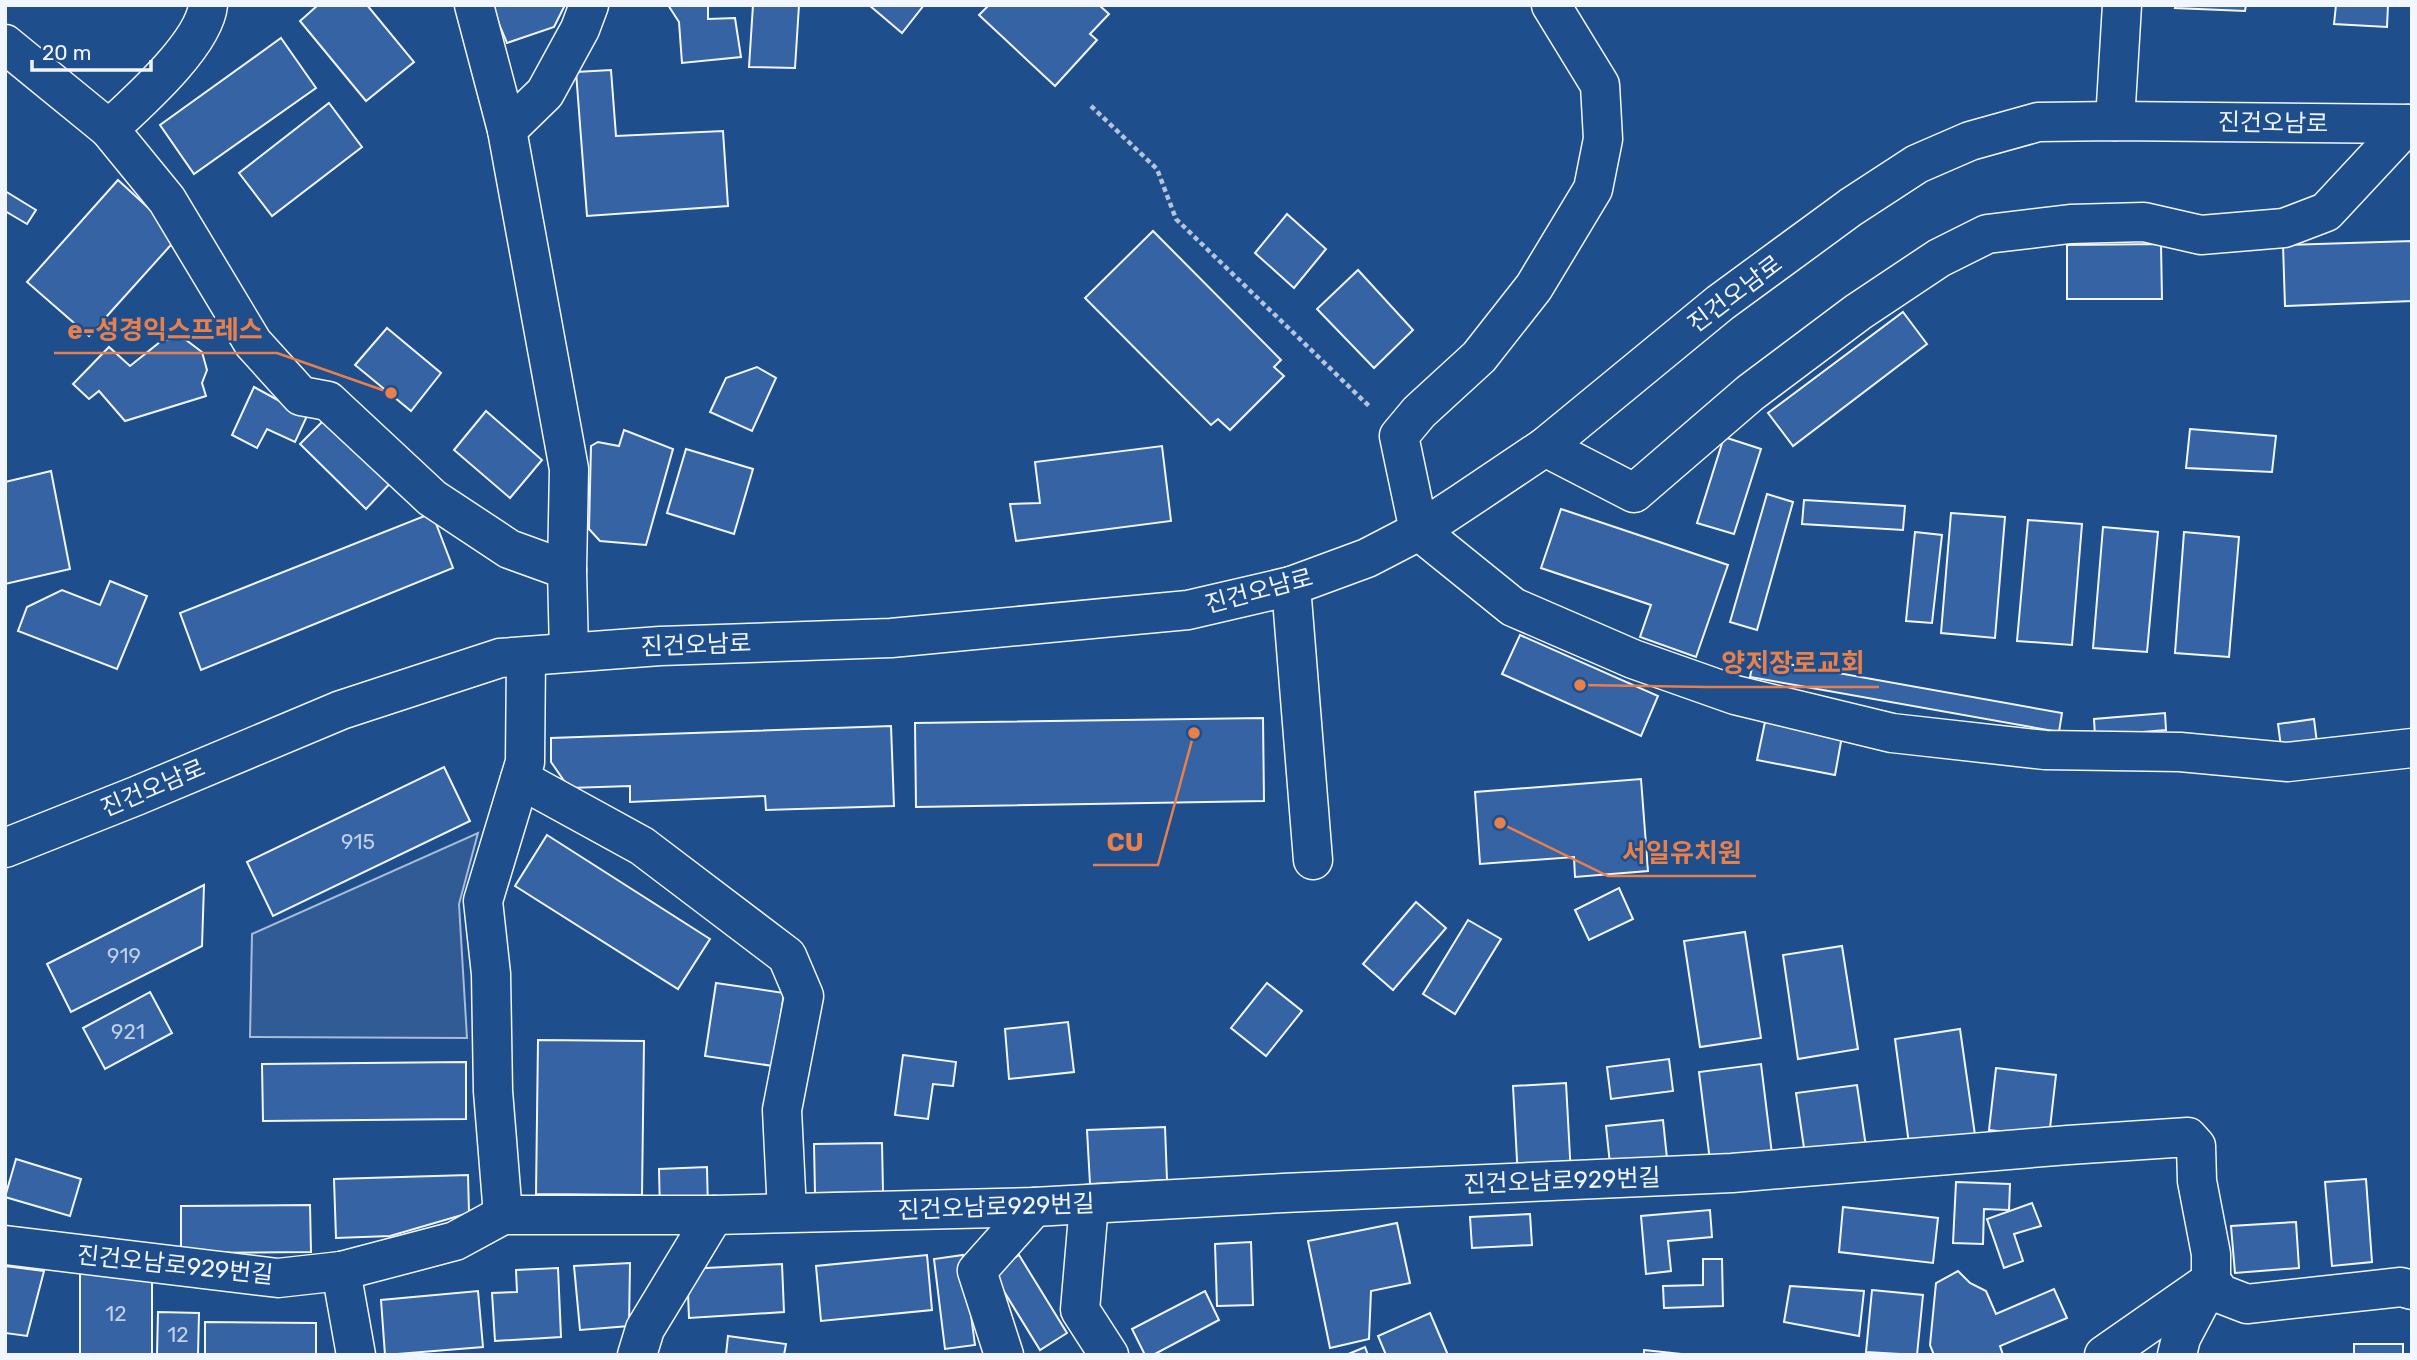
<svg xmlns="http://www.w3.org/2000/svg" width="2417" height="1360" font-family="Rubik,'Noto Sans KR',sans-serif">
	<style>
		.parking { fill: #305b95; stroke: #a8bbd7; stroke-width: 2 }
		.building { fill: #3563a3; stroke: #f2f6ff; stroke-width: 2 }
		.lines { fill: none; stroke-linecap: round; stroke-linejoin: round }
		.minor-casing { stroke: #f2f6ff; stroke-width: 41 }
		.major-casing { stroke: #f2f6ff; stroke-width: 41 }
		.path { stroke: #b3c4dc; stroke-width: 4.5; stroke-dasharray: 5 3.5; stroke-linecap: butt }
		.minor { stroke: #1f4e8c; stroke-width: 38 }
		.major { stroke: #1f4e8c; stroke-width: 38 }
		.labels { text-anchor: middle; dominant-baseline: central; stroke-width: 5; stroke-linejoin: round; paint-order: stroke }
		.number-label { font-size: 21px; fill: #c3d1e8 }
		.street-label { font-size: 24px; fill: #f2f6ff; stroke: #1f4e8c }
		.leader { fill: none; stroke: #ea8049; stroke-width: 2.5 }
		.callout-dot { fill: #ea8049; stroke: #1f4e8c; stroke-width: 2.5 }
		.callout-label { font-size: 26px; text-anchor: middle; font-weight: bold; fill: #ea8049; stroke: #1f4e8c; stroke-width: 5; stroke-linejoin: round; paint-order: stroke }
	</style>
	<rect width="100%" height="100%" fill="#1f4e8c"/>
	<path class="parking" d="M478,833l-19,71 8,134 -217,-1 2,-103z"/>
	<g class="building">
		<path d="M318,5h49l47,57 -48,39 -66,-80z"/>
		<path d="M491,5h74l-11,22 -47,16z"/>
		<path d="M668,5h40v14l27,-1 6,39 -59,6 -3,-41z"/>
		<path d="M753,5h46l-4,63 -46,-1z"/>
		<path d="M869,5h55l-22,28z"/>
		<path d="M989,5h110l10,9 -19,20 7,6 -42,46 -76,-71z"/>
		<path d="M2176,5h70l-1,6 -70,-3z"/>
		<path d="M2336,5h52l-1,22 -53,-3z"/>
		<path d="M281,38l35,50 -122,86 -34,-49z"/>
		<path d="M611,70l5,66 107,-5 5,75 -141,10 -11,-144z"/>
		<path d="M329,103l33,44 -90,69 -33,-43z"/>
		<path d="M118,180l61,56 -90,100 -62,-54z"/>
		<path d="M5,191l31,19 -9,14 -22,-13z"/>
		<path d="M1287,214l39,35 -32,39 -39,-35z"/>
		<path d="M1153,231l128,129 -7,7 10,9 -54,54 -12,-11 -7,6 -126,-127z"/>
		<path d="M2412,241v60l-127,5 -2,-61z"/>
		<path d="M2161,244l1,55h-95v-54z"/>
		<path d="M1358,270l55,60 -39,38 -57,-59z"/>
		<path d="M1903,312l24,32 -134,102 -25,-33z"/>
		<path d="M387,328l54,45 -30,38 -56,-46z"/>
		<path d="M175,338l11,2 16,12 5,18 -5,13 4,13 -81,25 -26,-30 -10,8 -16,-15 36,-37 21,19 30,-24z"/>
		<path d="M757,367l19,11 -24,53 -42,-19 16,-34z"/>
		<path d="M254,387l53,29 -12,26 -28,-13 -10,19 -25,-13z"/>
		<path d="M486,411l56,49 -32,38 -56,-48z"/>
		<path d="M332,412l65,64 -31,33 -66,-65z"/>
		<path d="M2190,429l86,7 -4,36 -86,-4z"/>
		<path d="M624,430l49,19 -27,96 -46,-4 -11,-12 2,-83 7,-4 21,4z"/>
		<path d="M1724,437l37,12 -27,85 -37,-11z"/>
		<path d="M1162,446l9,75 -155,20 -6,-37 30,-1 -5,-41z"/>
		<path d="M686,449l67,20 -19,65 -67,-21z"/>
		<path d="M51,471l19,98 -65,15v-102z"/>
		<path d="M1767,494l26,8 -36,128 -27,-8z"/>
		<path d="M1804,500l101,6 -2,24 -101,-6z"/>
		<path d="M1561,509l167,56 -32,92 -56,-20 11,-32 -110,-37z"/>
		<path d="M432,513l21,55 -252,102 -21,-57z"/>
		<path d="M1951,513l54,4 -10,121 -54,-5z"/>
		<path d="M2028,520l54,4 -10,121 -55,-4z"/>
		<path d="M2103,527l55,5 -11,120 -54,-4z"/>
		<path d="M1915,532l27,3 -10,88 -26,-2z"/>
		<path d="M2184,532l55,5 -10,120 -54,-4z"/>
		<path d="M110,581l37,15 -30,73 -99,-38 9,-24 35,-17 38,15z"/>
		<path d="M1520,635l138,61 -17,40 -139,-62z"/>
		<path d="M1754,658l308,55 -3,19 -309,-55z"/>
		<path d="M2165,713l1,17 -71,6 -1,-17z"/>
		<path d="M1263,718l1,83 -348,6 -1,-84z"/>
		<path d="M2314,719l3,24 -36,4 -3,-23z"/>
		<path d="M1765,722l77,14 -7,39 -78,-15z"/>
		<path d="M891,726l3,80 -128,4 -1,-14 -135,6v-16l-61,2 -18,-26v-24z"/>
		<path d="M444,767l26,54 -197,95 -26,-54z"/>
		<path d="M1641,779l7,92 -73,6 -1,-20 -94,7 -5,-72z"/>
		<path d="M547,835l163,104 -32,50 -163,-103z"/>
		<path d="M204,885l-2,61 -131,66 -24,-48z"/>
		<path d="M1619,888l14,31 -44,21 -14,-30z"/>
		<path d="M1416,902l30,26 -53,62 -30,-26z"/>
		<path d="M1468,920l33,19 -46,75 -32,-20z"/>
		<path d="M1745,932l16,106 -61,9 -16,-106z"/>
		<path d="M1842,946l16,103 -60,10 -15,-104z"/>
		<path d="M716,983l68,10 -11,73 -68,-10z"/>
		<path d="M1267,983l35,28 -36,45 -35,-28z"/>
		<path d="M150,992l22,41 -67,36 -22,-41z"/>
		<path d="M1068,1022l6,50 -65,7 -4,-50z"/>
		<path d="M1960,1029l15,106 -66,9 -14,-105z"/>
		<path d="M538,1040l106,1 -2,154 -106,-1z"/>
		<path d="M903,1055l53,7 -3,24 -20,-2 -5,35 -33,-4z"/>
		<path d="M1669,1059l4,32 -62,8 -4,-32z"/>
		<path d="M466,1062v57l-203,2 -1,-57z"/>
		<path d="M1761,1064l11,90 -62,7 -11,-89z"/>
		<path d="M1996,1068l60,7 -7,62 -60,-7z"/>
		<path d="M1566,1083l5,92 -53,4 -5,-93z"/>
		<path d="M1857,1085l9,62 -61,8 -9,-62z"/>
		<path d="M1663,1120l5,48 -57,6 -5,-48z"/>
		<path d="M1165,1127l2,53 -77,4 -3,-54z"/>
		<path d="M882,1143l1,49 -68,1 -1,-49z"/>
		<path d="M16,1159l65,20 -11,37 -65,-19z"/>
		<path d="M707,1167l1,45h-48l-1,-43z"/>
		<path d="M468,1175l1,38 -79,23 -54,2 -2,-59z"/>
		<path d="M2366,1179l6,83 -40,4 -7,-84z"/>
		<path d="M1956,1182l54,2 -1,26 -25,-1 -1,35 -30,-1z"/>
		<path d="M2032,1203l9,23 -27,8 9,27 -19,7 -17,-49z"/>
		<path d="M310,1205l1,47 -130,1v-47z"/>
		<path d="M1843,1207l95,11 -5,45 -94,-11z"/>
		<path d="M1710,1210l2,27 -44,4 3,30 -25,3 -5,-58z"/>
		<path d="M1530,1214l2,31 -60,3 -2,-31z"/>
		<path d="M2296,1222l3,46 -64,5 -4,-47z"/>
		<path d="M1397,1223l13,60 -39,8 -2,48 -39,9 -22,-107z"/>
		<path d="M1251,1242l2,63 -36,1 -2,-62z"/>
		<path d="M927,1255l5,55 -111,11 -5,-55z"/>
		<path d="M963,1255l12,90 -30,4 -11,-90z"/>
		<path d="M1019,1255l48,78 -27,17 -48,-78z"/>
		<path d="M1703,1259h19l1,47 -59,2 -1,-22 40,-1z"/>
		<path d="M630,1263l-1,63 -49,4 -6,-64z"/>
		<path d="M782,1264l2,48 -95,6 -2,-49z"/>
		<path d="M5,1266l39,5 -17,65 -22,-3z"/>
		<path d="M558,1268l3,69 -66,4 -3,-48 25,-1 -1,-22z"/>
		<path d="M1958,1271l12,12 16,8 10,23 58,-25 13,29 -67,28 3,9h-69l-4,-10 6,-62z"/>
		<rect x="80" y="1272" width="72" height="83"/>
		<path d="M1790,1286l74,5 -5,45 -75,-14z"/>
		<path d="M1872,1290l51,5 -6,60 -51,-3z"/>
		<path d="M478,1291l5,56 -98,8 -4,-55z"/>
		<path d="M1205,1291l14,29 -66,35h-8l-13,-26z"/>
		<path d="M158,1312l41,1 -1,42h-41z"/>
		<path d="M1430,1313l18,42h-62l-8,-19z"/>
		<path d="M205,1322l111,1v32h-111z"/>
		<path d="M728,1336l58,8 -2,11h-58z"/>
		<rect x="2354" y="1344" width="49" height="11"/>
		<path d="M1365,1347l3,8h-22z"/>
		<path d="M1644,1350l47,5h-47z"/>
	</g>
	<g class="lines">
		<defs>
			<g id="minor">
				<path d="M474,5l33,125 62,339 -2,101 2,82"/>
				<path d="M1551,5l49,80 3,54 -10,50 -59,98 -55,70 -60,55 -20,24 20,95 94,76 120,52 102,36 157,38 153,17 135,2 108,10 124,-14"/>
				<path d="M5,44l104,85 58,71 86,143 48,53 27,5 104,97 77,51 58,21"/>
				<path d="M2115,121l7,-116"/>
				<path d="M109,129c29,-27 95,-85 99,-124"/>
				<path d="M507,130l38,-37 35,-64 9,-24"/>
				<path d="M1545,447l89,46 116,-100 108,-81 81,-54 48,-24 83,-10 74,-2 57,13 83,-7 42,-16 82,-88"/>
				<path d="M1291,586l22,274"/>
				<path d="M520,779l122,67 145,110 17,40 -22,114 5,102"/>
				<path d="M1089,1204l-9,106 29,45"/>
				<path d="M503,1215l-10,-124 -2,-117 -8,-73 42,-139 1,-105"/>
				<path d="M5,1245l273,33 63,-7 114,-30 48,-26h211l320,-8 249,-14 449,-20 336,-28 120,-8 8,9 1,35 14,73v27l-30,57 -4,17"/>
				<path d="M341,1271l15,84"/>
				<path d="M2211,1281l10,13 26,10 154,-17 11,3"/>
				<path d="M637,1355l8,-26 69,-114"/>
				<path d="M1004,1355l-27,-84 57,-64"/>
				<path d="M2104,1355l102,-71"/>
			</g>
			<path id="major" d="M5,848l131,-52 205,-86 159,-52 160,-12 231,-8 297,-28 103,-24 76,-28 52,-27 44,-29 82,-55 175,-144 131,-96 66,-43 53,-23 68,-19 77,-1 297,3"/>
		</defs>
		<use href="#minor" class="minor-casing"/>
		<use href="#major" class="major-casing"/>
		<path class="path" d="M1091,106l66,63 19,50 195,189"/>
		<use href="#minor" class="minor"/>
		<use href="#major" class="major"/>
	</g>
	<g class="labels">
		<g class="number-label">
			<text x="358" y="841">915</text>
			<text x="124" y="955">919</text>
			<text x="128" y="1031">921</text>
			<text x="116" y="1313">12</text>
			<text x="178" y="1334">12</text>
		</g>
		<g class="street-label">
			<text transform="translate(2273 123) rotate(1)">진건오남로</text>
			<text transform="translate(1735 294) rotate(-37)">진건오남로</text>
			<text transform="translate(1259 591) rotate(-15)">진건오남로</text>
			<text transform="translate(696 645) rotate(-2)">진건오남로</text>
			<text transform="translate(153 788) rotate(-23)">진건오남로</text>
			<text transform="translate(1562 1181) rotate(-2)">진건오남로929번길</text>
			<text transform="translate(996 1207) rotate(-2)">진건오남로929번길</text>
			<text transform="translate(175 1265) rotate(6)">진건오남로929번길</text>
		</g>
	</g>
	<path class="leader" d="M391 393L277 353H54M1580 685L1707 687H1879M1194 733L1158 865H1093M1500 823L1608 876H1756"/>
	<g class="callout-dot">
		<circle cx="391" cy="393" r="7"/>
		<circle cx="1580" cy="685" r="7"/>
		<circle cx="1194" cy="733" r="7"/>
		<circle cx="1500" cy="823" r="7"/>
	</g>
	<g class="callout-label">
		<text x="165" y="339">e-성경익스프레스</text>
		<text x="1793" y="672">양지장로교회</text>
		<text x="1125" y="851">CU</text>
		<text x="1682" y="862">서일유치원</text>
	</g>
	<rect width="2417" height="1360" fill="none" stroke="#f2f6ff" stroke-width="14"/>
	<path d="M32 60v10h119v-10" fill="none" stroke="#f2f6ff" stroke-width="3.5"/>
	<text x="42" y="60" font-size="21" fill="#f2f6ff" stroke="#1f4e8c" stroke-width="5" paint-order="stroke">20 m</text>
</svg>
